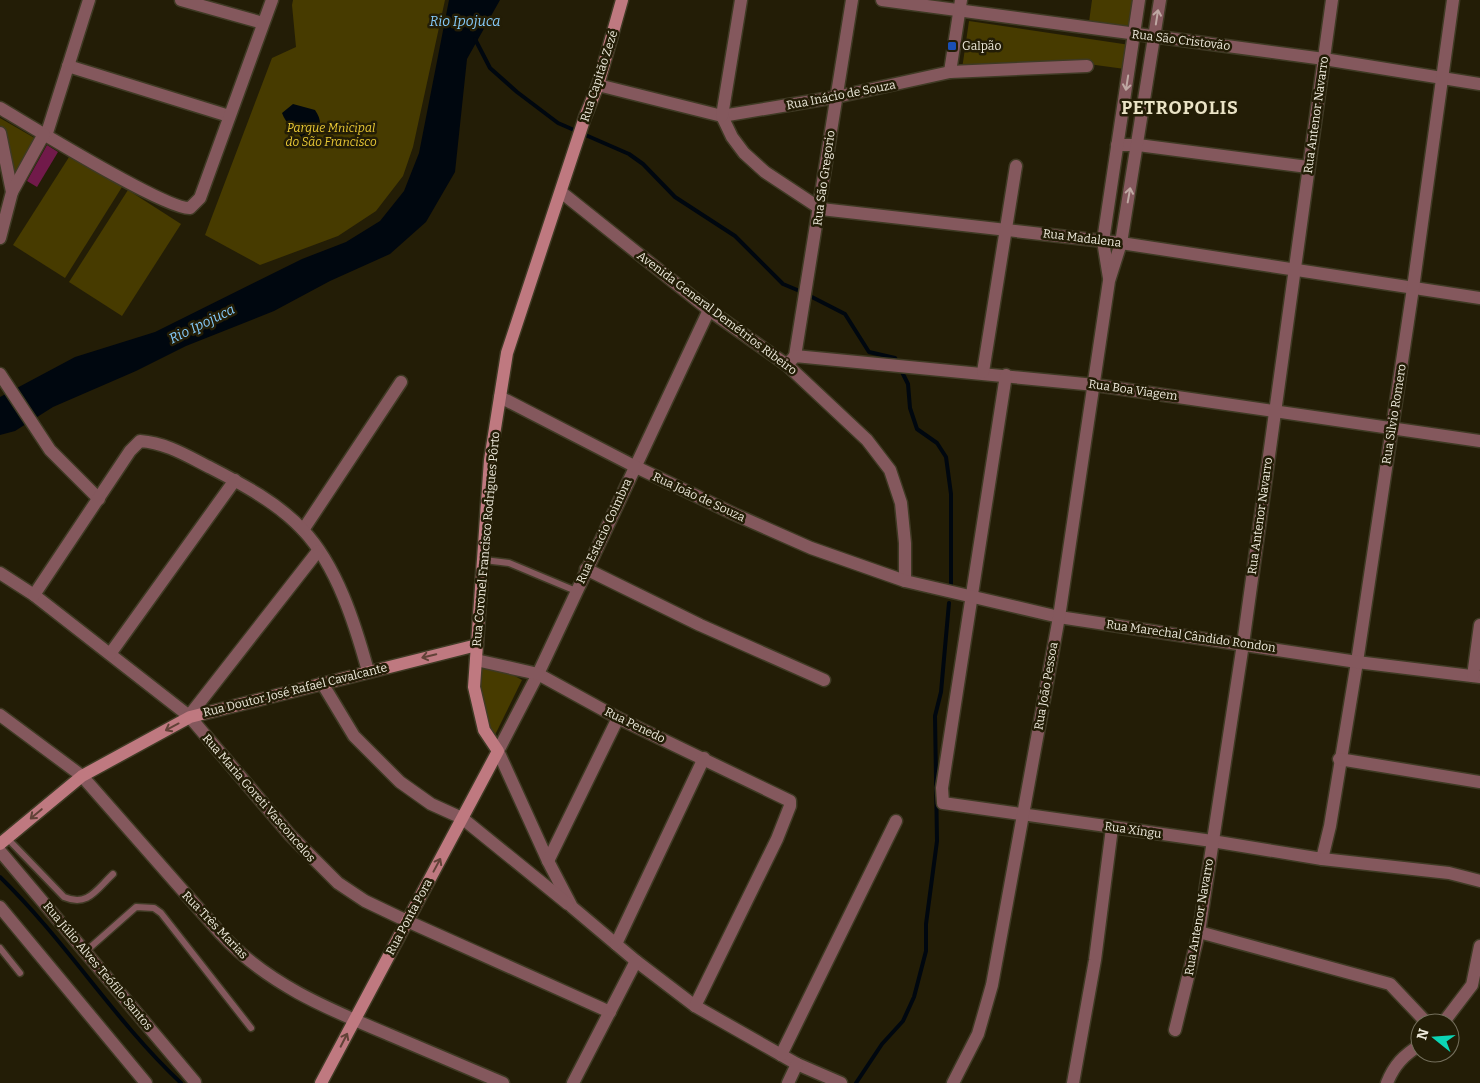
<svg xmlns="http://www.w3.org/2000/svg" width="1480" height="1083" font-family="Bitter,serif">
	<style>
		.green { fill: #473b00 }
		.water { fill: #00070f }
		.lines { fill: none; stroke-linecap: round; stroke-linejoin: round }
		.stream { stroke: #00070f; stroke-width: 4 }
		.building { fill: #711a4a }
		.lane-casing { stroke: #3f3a24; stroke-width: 9 }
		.street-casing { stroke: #3f3a24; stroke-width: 15 }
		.secondary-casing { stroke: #3f3a24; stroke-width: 15 }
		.lane { stroke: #84585d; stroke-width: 6 }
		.street { stroke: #84585d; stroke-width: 12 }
		.secondary { stroke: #bf7980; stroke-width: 12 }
		.oneway { stroke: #bea8a3 }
		.oneway2 { stroke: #614237 }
		.transit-dot { fill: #1a4fb4; stroke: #231d06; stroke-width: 2 }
		.labels { text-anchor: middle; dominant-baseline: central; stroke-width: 5; stroke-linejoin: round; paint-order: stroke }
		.street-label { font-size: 12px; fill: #eeeadc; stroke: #231d06 }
		.poi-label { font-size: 12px; fill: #eeeadc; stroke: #231d06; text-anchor: start }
		.park-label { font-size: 12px; font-style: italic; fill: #eac935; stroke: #231d06 }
		.water-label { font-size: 14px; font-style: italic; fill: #85c9f8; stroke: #231d06 }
		.district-label { font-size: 18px; font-weight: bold; letter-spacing: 1px; fill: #eae3c6; stroke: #231d06 }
	</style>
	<rect width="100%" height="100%" fill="#231d06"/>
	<g class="green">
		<path d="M293,0h152l-32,147 -10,29 -27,35 -38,25 -78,29 -55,-30 67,-177 24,-11 -4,-42z"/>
		<path d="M1092,0h43l-3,27 -43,-5z"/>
		<path d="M969,21l161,24 -5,24 -37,-5 -126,5z"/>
		<path d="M0,118l38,22 -26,39 -12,-52z"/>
		<path d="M71,154l51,33 -57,91 -52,-33z"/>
		<path d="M128,190l53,34 -59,92 -53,-34z"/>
		<path d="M478,656l44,24 -29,59 -12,-25z"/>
	</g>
	<g class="water">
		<path d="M449,0h51l-33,59 -12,113 -29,50 -36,32 -60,27 -56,30 -88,35 -50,25 -83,36 -38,24 -15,4v-38l75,-40 80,-25 147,-73 44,-17 34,-21 24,-30 15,-38z"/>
		<path d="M293,104l22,6c7,10 7,19 -2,27l-11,1c-7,-10 -16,-13 -20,-25z"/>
	</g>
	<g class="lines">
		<g class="stream">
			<path d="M475,39l15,29 27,24 41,31 71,31 14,10 32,33 60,39 48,48 19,8"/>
			<path d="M808,295l37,19 24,38 26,6 2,4"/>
			<path d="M900,368l8,16 2,24 7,21 20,14 9,14 5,37v93"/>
			<path d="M0,877c66,64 114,143 181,206"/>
			<path d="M856,1083l26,-39 21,-23 11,-24 12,-46v-27l11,-83 -2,-125 6,-24 8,-89"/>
		</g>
	</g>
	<path class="building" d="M47,145l11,7 -21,35 -10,-6z"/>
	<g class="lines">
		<defs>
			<g id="lane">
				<path d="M484,560l25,3 67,28"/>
				<path d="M7,838l57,59c24,10 32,-7 49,-23"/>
				<path d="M0,948l20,25"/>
				<path d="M85,952l51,-45 18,1 7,5 90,115"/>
			</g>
			<g id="street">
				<path d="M181,0l82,23"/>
				<path d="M882,0l442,59 156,25"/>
				<path d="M68,66l161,50"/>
				<path d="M950,72l11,-72"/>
				<path d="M598,85l124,31 114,-19 114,-25 137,-6"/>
				<path d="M0,108c29,17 166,102 190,100l10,-10 72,-198"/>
				<path d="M722,116l10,21 12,16 21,19 56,37 300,34 359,55"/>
				<path d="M722,116l19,-116"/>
				<path d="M0,133l12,59 -12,46"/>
				<path d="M46,136l43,-136"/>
				<path d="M1117,145h21l170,22"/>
				<path d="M12,192l32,-58"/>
				<path d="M561,192l148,118 78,55 80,75 23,30 11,33 4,40v38"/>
				<path d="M1109,278l-6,-37 36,-241"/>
				<path d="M709,310l-171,364 -40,77 50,110 24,46 64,54 59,45 102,58 44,19"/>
				<path d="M795,356l57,-356"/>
				<path d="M787,365l8,-9 300,29 385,56"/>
				<path d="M983,372l33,-206"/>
				<path d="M0,374l50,76 49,49"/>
				<path d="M1006,375l-64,413 1,15 269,38 110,18 8,-33 27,-164 56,-374 40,-288"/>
				<path d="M500,397l134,69 100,48 77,34 94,33 154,36 298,45 123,15"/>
				<path d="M303,530l98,-148"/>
				<path d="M586,569l114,56 124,55"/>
				<path d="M0,573l34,22 155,121 101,119 48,48 27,18 42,20 203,91"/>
				<path d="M34,595l96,-144 10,-10c27,2 47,15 71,27 31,16 67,35 92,62 34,36 52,94 65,141"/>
				<path d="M110,654l125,-174"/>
				<path d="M476,660l62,14 80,44 172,83v5l-13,33 -82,167"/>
				<path d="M1473,676l7,-51"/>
				<path d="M322,683l32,53 46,46 31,22 31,14 106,86"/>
				<path d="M0,715l82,61 139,158c46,50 107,75 169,101 38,16 75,32 113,48"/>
				<path d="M189,716l129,-165"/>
				<path d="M1339,759l141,23"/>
				<path d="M0,851l195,231"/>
				<path d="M1322,859l127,14 31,8"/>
				<path d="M548,861l70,-143"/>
				<path d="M0,907l146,176"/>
				<path d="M1199,932l191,52 37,39"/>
				<path d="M616,944l88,-186"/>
				<path d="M1443,1023l29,-38 8,-39"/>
				<path d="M1175,1030l24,-98 44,-288 89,-644"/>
				<path d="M781,1055l115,-234"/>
				<path d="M573,1083l63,-122"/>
				<path d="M788,1083l9,-19"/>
				<path d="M953,1083l25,-49 14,-49 67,-368 50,-336 12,-38 39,-243"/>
				<path d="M1073,1083l22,-123 17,-132"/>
				<path d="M1387,1083c7,-18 17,-28 33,-38"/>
			</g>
			<g id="secondary">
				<path d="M0,844l82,-68 108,-59 287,-72"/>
				<path d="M321,1083l177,-332 -14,-21 -10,-43 16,-227 17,-107 78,-236 13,-32 24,-85"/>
			</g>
		</defs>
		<use href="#lane" class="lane-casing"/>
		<use href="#street" class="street-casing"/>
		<use href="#secondary" class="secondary-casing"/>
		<use href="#lane" class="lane"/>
		<use href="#street" class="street"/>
		<use href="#secondary" class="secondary"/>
	</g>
	<defs><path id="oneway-shaft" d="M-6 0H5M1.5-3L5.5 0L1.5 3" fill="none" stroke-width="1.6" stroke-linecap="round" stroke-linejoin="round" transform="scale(1.25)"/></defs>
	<g class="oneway">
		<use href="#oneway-shaft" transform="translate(1157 17) rotate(-81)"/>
		<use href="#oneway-shaft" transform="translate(1127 83) rotate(99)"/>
		<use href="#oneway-shaft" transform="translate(1129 195) rotate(-80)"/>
	</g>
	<g class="oneway2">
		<use href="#oneway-shaft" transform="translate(429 656) rotate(166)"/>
		<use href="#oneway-shaft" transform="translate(172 727) rotate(152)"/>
		<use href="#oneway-shaft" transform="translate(36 814) rotate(140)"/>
		<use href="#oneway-shaft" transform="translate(437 865) rotate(-62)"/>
		<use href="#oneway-shaft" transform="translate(344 1040) rotate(-63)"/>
	</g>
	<rect class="transit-dot" x="947" y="41" width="10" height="10" rx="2.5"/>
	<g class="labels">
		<g class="street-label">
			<text transform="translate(1181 40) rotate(7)">Rua São Cristovão</text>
			<text transform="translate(599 76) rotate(-72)">Rua Capitão Zezé</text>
			<text transform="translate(841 95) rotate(-11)">Rua Inácio de Souza</text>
			<text transform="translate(1316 115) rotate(-82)">Rua Antenor Navarro</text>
			<text transform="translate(824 178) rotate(-82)">Rua São Gregorio</text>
			<text transform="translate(1082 238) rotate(7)">Rua Madalena</text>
			<text transform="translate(717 313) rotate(37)">Avenida General Demétrios Ribeiro</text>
			<text transform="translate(1133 390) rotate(8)">Rua Boa Viagem</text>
			<text transform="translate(1394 414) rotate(-81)">Rua Silvio Romero</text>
			<text transform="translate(699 497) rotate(25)">Rua João de Souza</text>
			<text transform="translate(1260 516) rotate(-82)">Rua Antenor Navarro</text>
			<text transform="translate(604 531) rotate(-65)">Rua Estacio Coimbra</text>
			<text transform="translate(486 539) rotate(-85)">Rua Coronel Francisco Rodrigues Pôrto</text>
			<text transform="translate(1191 636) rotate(8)">Rua Marechal Cândido Rondon</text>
			<text transform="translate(1046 686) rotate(-80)">Rua João Pessoa</text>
			<text transform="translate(295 690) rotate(-14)">Rua Doutor José Rafael Cavalcante</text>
			<text transform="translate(635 725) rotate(26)">Rua Penedo</text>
			<text transform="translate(259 798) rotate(49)">Rua Maria Goreti Vasconcelos</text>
			<text transform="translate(1133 830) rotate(8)">Rua Xingu</text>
			<text transform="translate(409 917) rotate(-62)">Rua Ponta Pora</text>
			<text transform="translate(1199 917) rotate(-80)">Rua Antenor Navarro</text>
			<text transform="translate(215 925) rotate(46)">Rua Três Marias</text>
			<text transform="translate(98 966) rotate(50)">Rua Júlio Alves Teófilo Santos</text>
		</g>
		<g class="poi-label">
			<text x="962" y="46">Galpão</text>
		</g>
		<g class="park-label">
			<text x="331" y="128">Parque Mnicipal<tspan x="331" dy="14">do São Francisco</tspan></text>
		</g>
		<g class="water-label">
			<text x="465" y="21">Rio Ipojuca</text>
			<text transform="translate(202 324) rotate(-26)">Rio Ipojuca</text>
		</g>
		<g class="district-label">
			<text x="1180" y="108">PETROPOLIS</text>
		</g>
	</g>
	<g transform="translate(1435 1038) rotate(287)"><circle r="24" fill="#231d06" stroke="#746f5c"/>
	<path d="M0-4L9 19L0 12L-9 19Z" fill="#0cd5b5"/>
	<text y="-8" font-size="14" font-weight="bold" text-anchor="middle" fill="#eeeadc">N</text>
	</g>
</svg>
